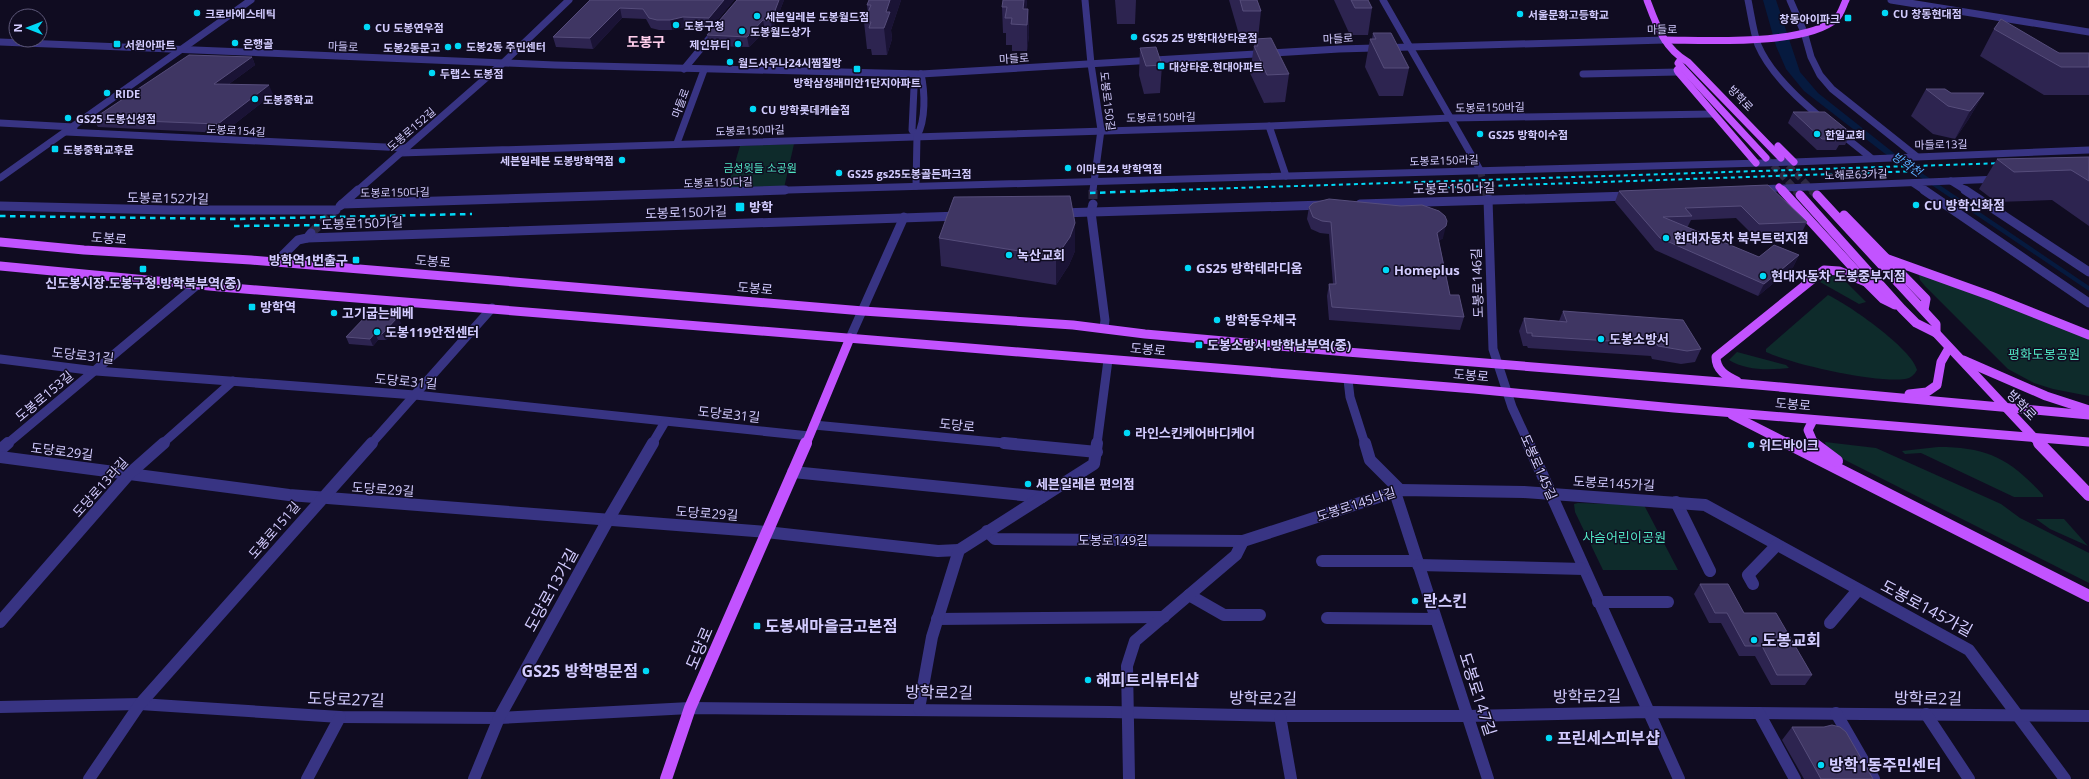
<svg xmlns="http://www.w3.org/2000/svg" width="2089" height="779" font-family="'Open Sans','Noto Sans KR',sans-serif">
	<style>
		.green { fill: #0e2b2b }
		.water { fill: #061a3f }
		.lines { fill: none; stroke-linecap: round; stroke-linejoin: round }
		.minor-tunnel-far1 { stroke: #2d2942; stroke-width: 7; stroke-dasharray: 7 3.5; stroke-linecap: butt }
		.minor-tunnel { stroke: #2d2942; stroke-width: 9; stroke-dasharray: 9 4.5; stroke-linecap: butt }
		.major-tunnel-far1 { stroke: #2d2942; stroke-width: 7; stroke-dasharray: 7 3.5; stroke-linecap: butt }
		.major-tunnel { stroke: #2d2942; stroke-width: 9; stroke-dasharray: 9 4.5; stroke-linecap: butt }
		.minor-far2 { stroke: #383483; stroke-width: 7 }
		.minor-far1 { stroke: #383483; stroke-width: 9 }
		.minor { stroke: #383483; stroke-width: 12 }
		.major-far2 { stroke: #c253ff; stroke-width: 7 }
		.major-far1 { stroke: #c253ff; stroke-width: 9 }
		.major { stroke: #c253ff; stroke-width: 12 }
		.rail-far1 { stroke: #00d9f7; stroke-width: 2; stroke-dasharray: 4 3.5; stroke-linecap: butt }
		.rail { stroke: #00d9f7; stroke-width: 2.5; stroke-dasharray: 5.5 4.5; stroke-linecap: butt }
		.wall { fill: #2d2450 }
		.shaded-wall { fill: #1a1335 }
		.building { fill: #3f3663; stroke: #564d7b }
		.poi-dot { fill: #00d9f7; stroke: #100c21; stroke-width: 1.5 }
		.labels { text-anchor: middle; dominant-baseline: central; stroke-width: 3; stroke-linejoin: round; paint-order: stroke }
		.far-poi-label { font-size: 11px; font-weight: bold; fill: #d3ccff; stroke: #100c21; text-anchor: start }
		.far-street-label { font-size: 11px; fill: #d3ccff; stroke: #100c21 }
		.far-park-label { font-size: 11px; fill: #51e6c4; stroke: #100c21 }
		.far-water-label { font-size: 12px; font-style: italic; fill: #5aafff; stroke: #100c21 }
		.street-label { font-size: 13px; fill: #d3ccff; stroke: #100c21 }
		.poi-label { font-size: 13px; font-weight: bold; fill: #d3ccff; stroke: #100c21; text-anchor: start }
		.park-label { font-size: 13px; fill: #51e6c4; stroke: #100c21 }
		.far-district-label { font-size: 14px; font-weight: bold; fill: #ffceec; stroke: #100c21 }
		.near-street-label { font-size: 16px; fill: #d3ccff; stroke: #100c21 }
		.near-poi-label { font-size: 16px; font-weight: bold; fill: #d3ccff; stroke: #100c21; text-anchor: start }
	</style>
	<rect width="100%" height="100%" fill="#100c21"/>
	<g class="green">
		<path d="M794,144l-10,44 -57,2 13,-44z"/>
		<path d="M1827,275l15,3 24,24 -7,2 -39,-22z"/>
		<path d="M1919,275h5l165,63v58l-36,-7 -19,-6 -26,-14 -83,-83 -5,-6z"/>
		<path d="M1828,295c21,10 83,53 89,75 -3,5 -6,8 -12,9 -29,4 -111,-14 -139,-27v-3z"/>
		<path d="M1737,352l49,13 3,3c-20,2 -42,3 -60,-8z"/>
		<path d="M1825,442l51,6 125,56 19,14 69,35v30l-248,-125 -15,-12z"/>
		<path d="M1938,447c49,0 71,11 105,48v2h-29l-93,-44 -16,1 -3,-3z"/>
		<path d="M1578,503l66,2 34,65h-75l-28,-58 -1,-8z"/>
		<path d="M2036,519h28l24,27 -38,-17z"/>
	</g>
	<path class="water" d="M1763,0h13l24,72 18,21 86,68 185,125v5l-205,-138 -80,-62 -18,-22 -10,-23z"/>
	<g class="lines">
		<path class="minor-tunnel-far1" d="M1480,170l6,21"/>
		<g class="minor-tunnel">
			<path d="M1093,190v14"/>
			<path d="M1486,190l2,9"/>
			<path d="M312,232l22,-20"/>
		</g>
		<g class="major-tunnel-far1">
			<path d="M1766,158l31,33"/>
			<path d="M1781,158l32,33"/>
		</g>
		<g class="major-tunnel">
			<path d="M1796,190l3,3"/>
			<path d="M1812,190l5,5"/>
		</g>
		<g class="minor-far2">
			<path d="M1085,0l6,64 10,66 -8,60"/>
			<path d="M1383,0l97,170"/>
			<path d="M1748,0c3,14 5,31 10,45 18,43 77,83 113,113"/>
			<path d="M1790,0l14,32 7,25 9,18 12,14 84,67"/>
			<path d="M1891,0l198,32"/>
			<path d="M0,42l555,23 366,9 418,-25 326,-9"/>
			<path d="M684,69l33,-40"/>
			<path d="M1583,74l95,-2"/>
			<path d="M0,123l74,4"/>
			<path d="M1269,126l17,50"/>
			<path d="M66,132l340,16"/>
			<path d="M917,136l-5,-6 2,-42 7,-14"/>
			<path d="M677,143l27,-73"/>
			<path d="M400,153l869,-27 182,-8 261,-4"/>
			<path d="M0,178l251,-178"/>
			<path d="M1951,181l16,10"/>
			<path d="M1913,183l12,8"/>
			<path d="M916,186l1,-50c9,-16 8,-44 4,-62"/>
			<path d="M1757,189l242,-10"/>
			<path d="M357,191l146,-128 66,-63"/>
			<path d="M753,191l1041,-29 295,-12"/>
		</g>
		<g class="minor-far1">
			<path d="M1924,190l165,113"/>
			<path d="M1965,190l124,82"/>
			<path d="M1488,199l5,150 19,58 17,37"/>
			<path d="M342,204l443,-14"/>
			<path d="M1093,204l-2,8 14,108 -1,8"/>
			<path d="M1360,204l270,-8"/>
			<path d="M0,206l168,4h168"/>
			<path d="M340,206l18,-16"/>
			<path d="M1060,213l264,-8"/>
			<path d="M307,238l653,-22"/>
			<path d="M275,263l23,-23 9,-2 4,-5"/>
			<path d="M850,338l54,-121"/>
			<path d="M0,359l96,12 319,24 394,41"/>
			<path d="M1348,380l2,17 15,47"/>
			<path d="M814,425l201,19"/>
			<path d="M7,444l190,-159"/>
			<path d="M162,444l71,-63"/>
			<path d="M371,444l121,-136"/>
			<path d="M652,444l13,-22"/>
			<path d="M1097,444l11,-84"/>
		</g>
		<g class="minor">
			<path d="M1004,443l93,9"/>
			<path d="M1365,443l5,17 30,30"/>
			<path d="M1528,443l151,336"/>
			<path d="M0,450l8,-7"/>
			<path d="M0,457l289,38 477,37 172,19 21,-1"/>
			<path d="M793,472l249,25"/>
			<path d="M1395,492l93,287"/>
			<path d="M1676,502l34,69"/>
			<path d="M987,531l8,8 248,2 157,-51 124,2 181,13 264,145 96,129"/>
			<path d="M1322,561h95"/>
			<path d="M1418,565l166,4"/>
			<path d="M1753,584l-5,-9 29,-30"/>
			<path d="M1189,595l35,20h36"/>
			<path d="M1598,602h70"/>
			<path d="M1327,618l108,1"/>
			<path d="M937,619l227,-2"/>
			<path d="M0,622l129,-148 35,-31"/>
			<path d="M1830,623l28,-33"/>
			<path d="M0,707l140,-3 200,13 159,1 191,-10 420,4 170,4h187l181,-4 441,4"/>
			<path d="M919,709l13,-72 27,-87 135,-86 3,-21"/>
			<path d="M1759,713l36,66"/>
			<path d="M1836,713l38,66"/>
			<path d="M1926,714l43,65"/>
			<path d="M1280,716l11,63"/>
			<path d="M89,779l51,-75 232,-261"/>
			<path d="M307,779l33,-62"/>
			<path d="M474,779l25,-61 109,-198 45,-77"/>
			<path d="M1129,779l-2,-113 8,-25 101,-86 7,-14"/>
		</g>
		<g class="major-far2">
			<path d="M1647,0c9,24 17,49 41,62l93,96"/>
			<path d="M1665,40c41,0 140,6 171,-21 5,-5 7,-13 10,-19"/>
			<path d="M1681,59l-3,4 88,95"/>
			<path d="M1681,66l-4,4 1,2 78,91"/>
			<path d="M1778,146l16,16"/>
			<path d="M1779,187l4,4"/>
		</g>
		<g class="major-far1">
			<path d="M1782,190l84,92 17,17 12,6"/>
			<path d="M1800,195l102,114 14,14 20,10 104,111"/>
			<path d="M1817,195l119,129v9"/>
			<path d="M1844,215l82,84 -2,11"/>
			<path d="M0,242l84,8 167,10 612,51 210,14 72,9 202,18 399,32 343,31"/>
			<path d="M1888,259l103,37 98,39"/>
			<path d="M0,266l220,21 1254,102 200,19 415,34"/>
			<path d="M1963,360l83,36 43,14"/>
			<path d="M1737,381c-11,-5 -21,-11 -21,-24l108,-87 15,1 27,11"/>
			<path d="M1909,394l18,-2 10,-7 4,-23 8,-14"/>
			<path d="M1732,415l57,29"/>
			<path d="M1813,420l-5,10 6,14"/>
			<path d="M806,444l44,-106"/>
		</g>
		<g class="major">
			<path d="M1787,443l302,153"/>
			<path d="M1813,443l24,18"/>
			<path d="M2039,443l50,52"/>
			<path d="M666,779l24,-71 116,-265"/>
		</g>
		<g class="rail-far1">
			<path d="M1431,188l488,-17"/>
			<path d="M1144,191l861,-28"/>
		</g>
		<g class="rail">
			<path d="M1090,193l85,-3"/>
			<path d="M0,216l236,3 236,-5"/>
			<path d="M234,226l100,-1"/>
		</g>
	</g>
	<g class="wall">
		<path d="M590,0h144l-23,28 -26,-1 -13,3h-13l-8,-2 -5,-9 -24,-1 -29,31 -37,-2 -3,-10z"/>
		<path d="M737,0h47l-12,31h-7l-16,16 -40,-1 -2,-11z"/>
		<path d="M869,0h32l-10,30 1,9 -5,16h-15l-1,-6h-4l-3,-27 4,-9 -1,-8z"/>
		<path d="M1027,0l-1,9h2l1,26 -2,16h-15v-6h-6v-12h-3l-1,-26z"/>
		<path d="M1115,0h21l-1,24h-18z"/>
		<path d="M1229,0h28l4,11 -3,27h-18z"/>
		<path d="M1334,0h34l4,8 -4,27h-18z"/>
		<path d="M1994,29l65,24h30v42h-45l-64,-39z"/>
		<path d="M1373,33l36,35 -6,28h-24l-14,-29 5,-28h2z"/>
		<path d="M1255,39l34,35 -4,28 -21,1 -14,-30z"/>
		<path d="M1140,48l22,17 -2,28 -16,1 -5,-19z"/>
		<path d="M252,57l3,8 -26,19 44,10 -50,39 -125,-6 -5,-8z"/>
		<path d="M1926,89l25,4h33l-16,27 -13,19 -22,-5 -22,-18z"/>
		<path d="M1793,112l58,21 -6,12h-6l-3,5h-19l-29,-27z"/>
		<path d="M2089,157v69l-37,-26 -56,2 -17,-13 18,-30z"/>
		<path d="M1768,185l39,37 -6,12 -47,2 -18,-18 -45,2 -4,8 72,29 40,-2 -6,12 -35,29 -103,-46 -40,-48 4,-11z"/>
		<path d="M1309,207l134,31 -4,3 11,54 14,22 -4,13 -131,-10 -2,-24 2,-12h4l-4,-50 -9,-1 -9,-4 -4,-10z"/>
		<path d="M1075,223v28l-6,14 -13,20 -115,-19 -2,-28z"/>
		<path d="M1563,311l138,38 -6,13 -14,2 -29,-5 -1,-3 -123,-8 -1,-2h-4l-4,-15 5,-13 35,3z"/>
		<path d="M401,323l-15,17h-8l-5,6 -24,-2 -3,-7z"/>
		<path d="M1700,584l44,29 68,62 -7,10h-34l-16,-29h-16l-18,-33h-12l-15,-29z"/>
		<path d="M1792,727l81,52h-69l-22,-39z"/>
	</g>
	<g class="shaded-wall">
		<path d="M724,0h10l-23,28 -2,-10z"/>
		<path d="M779,0h5l-12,31 -1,-10z"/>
		<path d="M890,0h11l-10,30 1,9 -5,16 -3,-27 2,-16z"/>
		<path d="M1024,0h3l-3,25 -1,-16z"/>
		<path d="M620,8l2,10 -29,31 -3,-11z"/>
		<path d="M1028,9l1,26 -2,16v-26z"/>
		<path d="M683,17l2,10 -13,3 -2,-10z"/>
		<path d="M763,20l2,11 -16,16 -2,-10z"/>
		<path d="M252,57l3,8 -37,27 -4,-8z"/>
		<path d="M269,85l4,9 -50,39 -5,-9z"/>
		<path d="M1984,93l-16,27 -13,19 15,-28z"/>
		<path d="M1075,223v28l-6,14 -13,20v-28z"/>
		<path d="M1446,226l-3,12 -9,7 3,-12z"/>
		<path d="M1799,255l-6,12 -35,29 6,-12z"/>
		<path d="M398,317l3,6 -15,17 -4,-6z"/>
		<path d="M375,333l3,7 -5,6 -3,-7z"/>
	</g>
	<g class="building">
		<path d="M590,0h134l-15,18 -26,-1 -13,3h-13l-8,-2 -6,-9 -23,-1 -30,30 -37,-1z"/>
		<path d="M737,0h42l-8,21 -8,-1 -16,17 -40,-2z"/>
		<path d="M869,0h21l-4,12h4l-6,16h-15l2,-6h-7l7,-17h-4z"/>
		<path d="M1003,0h21l-1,9h5l-1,16 -16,-1 1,-6h-7l2,-11h-5z"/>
		<path d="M1240,0h17l4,11h-18z"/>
		<path d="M1351,0h17l4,8h-17z"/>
		<path d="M2001,19l58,34h30v14h-28l-67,-38z"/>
		<path d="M1373,33h18l18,35h-25l-14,-29h6z"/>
		<path d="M1271,38l18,36 -22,1 -13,-29h4l-3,-7z"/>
		<path d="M1156,47l6,18 -16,1 -6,-18z"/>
		<path d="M189,55l63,2 -38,27 55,1 -51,39 -125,-5z"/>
		<path d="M1926,89h19l6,4h33l-14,18 -22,-5z"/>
		<path d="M1793,112h32l26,21h-16l6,6h-19z"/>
		<path d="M2089,157v24l-18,-11 -57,2 -17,-13z"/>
		<path d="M1768,185l39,37 -48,2 -18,-18 -56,2 7,8 -29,1 96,40 15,-12 25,10 -35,29 -104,-46 -41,-47z"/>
		<path d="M1070,196l5,27 -5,14 -14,20 -117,-19 15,-41z"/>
		<path d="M1329,199l72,7 21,-1 17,6 6,5 2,5 -1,5 -9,7 13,62h9l5,22 -132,-10 -3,-23h7l-5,-62 -9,-1 -9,-4 -4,-10 4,-4z"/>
		<path d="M1563,311l120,9 18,29 -14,2 -29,-5 -1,-2 -125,-8v-3h-5l-3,-15 43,4z"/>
		<path d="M367,315l31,2 -16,17 -7,-1 -5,6 -24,-2z"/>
		<path d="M1700,584h28l16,29h32l36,62h-35l-15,-29h-17l-18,-33h-12z"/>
		<path d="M1832,725l8,2 6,5 27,47h-52l-29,-52h32z"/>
	</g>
	<g class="poi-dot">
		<circle cx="197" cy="13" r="4"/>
		<circle cx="1885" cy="13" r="4"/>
		<circle cx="1520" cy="14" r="4"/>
		<circle cx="757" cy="16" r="4"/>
		<rect x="1844" y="14" width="8" height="8" rx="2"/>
		<circle cx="676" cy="25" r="4"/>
		<circle cx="367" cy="27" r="4"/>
		<circle cx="742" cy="31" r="4"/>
		<circle cx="1134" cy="37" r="4"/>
		<circle cx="235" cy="43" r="4"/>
		<rect x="113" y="40" width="8" height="8" rx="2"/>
		<circle cx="738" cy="44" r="4"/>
		<circle cx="458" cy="46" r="4"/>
		<circle cx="448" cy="47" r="4"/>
		<circle cx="730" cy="62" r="4"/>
		<rect x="1157" y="62" width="8" height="8" rx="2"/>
		<rect x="853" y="65" width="8" height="8" rx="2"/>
		<circle cx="432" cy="73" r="4"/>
		<circle cx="107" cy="93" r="4"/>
		<circle cx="255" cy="99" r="4"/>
		<circle cx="753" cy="109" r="4"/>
		<circle cx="68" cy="118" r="4"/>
		<circle cx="1480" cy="134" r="4"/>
		<circle cx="1817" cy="134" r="4"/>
		<rect x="51" y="145" width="8" height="8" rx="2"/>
		<circle cx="622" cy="160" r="4"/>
		<circle cx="1068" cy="168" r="4"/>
		<circle cx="839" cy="173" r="4"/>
		<circle cx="1916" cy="205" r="4"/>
		<rect x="735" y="202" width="10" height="10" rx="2"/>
		<circle cx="1666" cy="238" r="4"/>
		<circle cx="1009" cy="255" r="4"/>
		<rect x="352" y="256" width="8" height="8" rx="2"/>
		<circle cx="1188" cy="268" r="4"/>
		<rect x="139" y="265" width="8" height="8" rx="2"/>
		<circle cx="1386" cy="270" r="4"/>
		<circle cx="1763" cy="276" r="4"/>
		<rect x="248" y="303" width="8" height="8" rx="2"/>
		<circle cx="334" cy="313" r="4"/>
		<circle cx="1217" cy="320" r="4"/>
		<circle cx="377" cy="332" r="4"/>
		<circle cx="1601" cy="339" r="4"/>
		<rect x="1195" y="341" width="8" height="8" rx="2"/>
		<circle cx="1127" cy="433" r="4"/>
		<circle cx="1751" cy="445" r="4"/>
		<circle cx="1028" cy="484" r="4"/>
		<circle cx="1415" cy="601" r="4"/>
		<rect x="753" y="622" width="8" height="8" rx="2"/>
		<circle cx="1754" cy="640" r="4"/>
		<circle cx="646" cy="671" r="4"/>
		<circle cx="1088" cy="680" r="4"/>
		<circle cx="1549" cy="738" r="4"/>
		<circle cx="1821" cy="765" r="4"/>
	</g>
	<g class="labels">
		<g class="far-poi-label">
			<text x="205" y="13">크로바에스테틱</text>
			<text x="1893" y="13">CU 창동현대점</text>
			<text x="1528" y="14">서울문화고등학교</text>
			<text x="765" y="16">세븐일레븐 도봉월드점</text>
			<text x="1840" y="18" text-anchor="end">창동아이파크</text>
			<text x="684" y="25">도봉구청</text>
			<text x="375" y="27">CU 도봉연우점</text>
			<text x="750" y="31">도봉월드상가</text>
			<text x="1142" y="37">GS25 25 방학대상타운점</text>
			<text x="243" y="43">은행골</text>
			<text x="125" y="44">서원아파트</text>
			<text x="730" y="44" text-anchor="end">제인뷰티</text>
			<text x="466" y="46">도봉2동 주민센터</text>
			<text x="440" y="47" text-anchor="end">도봉2동문고</text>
			<text x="738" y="62">월드사우나24시찜질방</text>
			<text x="1169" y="66">대상타운.현대아파트</text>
			<text x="440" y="73">두랩스 도봉점</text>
			<text x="857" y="82" text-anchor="middle">방학삼성래미안1단지아파트</text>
			<text x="115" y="93">RIDE</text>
			<text x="263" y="99">도봉중학교</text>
			<text x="761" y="109">CU 방학롯데캐슬점</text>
			<text x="76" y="118">GS25 도봉신성점</text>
			<text x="1488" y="134">GS25 방학이수점</text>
			<text x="1825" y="134">한일교회</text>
			<text x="63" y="149">도봉중학교후문</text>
			<text x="614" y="160" text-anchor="end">세븐일레븐 도봉방학역점</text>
			<text x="1076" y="168">이마트24 방학역점</text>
			<text x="847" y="173">GS25 gs25도봉골든파크점</text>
		</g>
		<g class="far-street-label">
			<text transform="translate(1662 29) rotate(-1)">마들로</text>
			<text transform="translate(1338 38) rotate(-3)">마들로</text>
			<text transform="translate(343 46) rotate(2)">마들로</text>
			<text transform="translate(1014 58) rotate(-4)">마들로</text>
			<text transform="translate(1741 98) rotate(46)">방학로</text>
			<text transform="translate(1108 101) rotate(83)">도봉로150길</text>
			<text transform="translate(680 103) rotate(-70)">마들로</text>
			<text transform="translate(1490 107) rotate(-1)">도봉로150바길</text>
			<text transform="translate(1161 117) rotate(-1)">도봉로150바길</text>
			<text transform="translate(411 129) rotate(-41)">도봉로152길</text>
			<text transform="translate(236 130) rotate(3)">도봉로154길</text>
			<text transform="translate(750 130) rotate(-2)">도봉로150마길</text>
			<text transform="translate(1941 144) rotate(-1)">마들로13길</text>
			<text transform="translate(1444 160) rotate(-2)">도봉로150라길</text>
			<text transform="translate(1856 174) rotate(-2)">노해로63가길</text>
			<text transform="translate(718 182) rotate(-2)">도봉로150다길</text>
			<text transform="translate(395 192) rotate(-1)">도봉로150다길</text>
		</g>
		<g class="far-park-label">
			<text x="760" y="167">금성윗들 소공원</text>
		</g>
		<g class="far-water-label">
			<text transform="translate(1907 164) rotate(34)">방학천</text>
		</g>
		<g class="street-label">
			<text transform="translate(1454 188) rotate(-1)">도봉로150나길</text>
			<text transform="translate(168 198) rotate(1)">도봉로152가길</text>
			<text transform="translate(686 212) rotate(-2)">도봉로150가길</text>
			<text transform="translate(362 223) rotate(-2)">도봉로150가길</text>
			<text transform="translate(109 238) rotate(4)">도봉로</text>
			<text transform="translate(433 261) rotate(5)">도봉로</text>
			<text transform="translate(1477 283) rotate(-92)">도봉로146길</text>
			<text transform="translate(755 288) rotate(5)">도봉로</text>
			<text transform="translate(1148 349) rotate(5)">도봉로</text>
			<text transform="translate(83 355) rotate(6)">도당로31길</text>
			<text transform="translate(1471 375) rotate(5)">도봉로</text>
			<text transform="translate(406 381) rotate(5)">도당로31길</text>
			<text transform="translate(44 396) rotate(-40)">도봉로153길</text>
			<text transform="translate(1793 404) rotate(5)">도봉로</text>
			<text transform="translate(2022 405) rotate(46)">방학로</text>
			<text transform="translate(729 414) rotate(6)">도당로31길</text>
			<text transform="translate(957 425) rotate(6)">도당로</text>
			<text transform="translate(62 451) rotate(7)">도당로29길</text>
			<text transform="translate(1539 467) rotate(66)">도봉로145길</text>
			<text transform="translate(1614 483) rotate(3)">도봉로145가길</text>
			<text transform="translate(100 487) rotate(-48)">도당로13라길</text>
			<text transform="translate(383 489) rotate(4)">도당로29길</text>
			<text transform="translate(1356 504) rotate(-18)">도봉로145나길</text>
			<text transform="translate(707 513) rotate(4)">도당로29길</text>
			<text transform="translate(274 530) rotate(-49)">도봉로151길</text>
			<text x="1113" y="540">도봉로149길</text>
		</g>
		<g class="poi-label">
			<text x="1924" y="205">CU 방학신화점</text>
			<text x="749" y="207">방학</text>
			<text x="1674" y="238">현대자동차 북부트럭지점</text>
			<text x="1017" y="255">녹산교회</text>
			<text x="348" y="260" text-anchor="end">방학역1번출구</text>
			<text x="1196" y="268">GS25 방학테라디움</text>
			<text x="1394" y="270">Homeplus</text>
			<text x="1771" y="276">현대자동차 도봉중부지점</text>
			<text x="143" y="283" text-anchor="middle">신도봉시장.도봉구청.방학북부역(중)</text>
			<text x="260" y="307">방학역</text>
			<text x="342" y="313">고기굽는베베</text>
			<text x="1225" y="320">방학동우체국</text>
			<text x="385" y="332">도봉119안전센터</text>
			<text x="1609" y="339">도봉소방서</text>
			<text x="1207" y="345">도봉소방서.방학남부역(중)</text>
			<text x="1135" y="433">라인스킨케어바디케어</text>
			<text x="1759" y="445">위드바이크</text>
			<text x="1036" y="484">세븐일레븐 편의점</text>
		</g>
		<g class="park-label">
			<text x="2044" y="354">평화도봉공원</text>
			<text x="1624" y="537">사슴어린이공원</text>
		</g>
		<g class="far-district-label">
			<text x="646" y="41">도봉구</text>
		</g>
		<g class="near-street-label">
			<text transform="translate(551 590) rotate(-61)">도당로13가길</text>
			<text transform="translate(1927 608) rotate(28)">도봉로145가길</text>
			<text transform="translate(699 648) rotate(-67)">도당로</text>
			<text transform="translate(939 692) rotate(1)">방학로2길</text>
			<text transform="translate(1478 694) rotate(72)">도봉로147길</text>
			<text transform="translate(1587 696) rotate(-1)">방학로2길</text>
			<text transform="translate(1263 698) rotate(1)">방학로2길</text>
			<text transform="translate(1928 698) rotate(1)">방학로2길</text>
			<text transform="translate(346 699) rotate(2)">도당로27길</text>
		</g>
		<g class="near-poi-label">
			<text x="1423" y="601">란스킨</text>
			<text x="765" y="626">도봉새마을금고본점</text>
			<text x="1762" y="640">도봉교회</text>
			<text x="638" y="671" text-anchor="end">GS25 방학명문점</text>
			<text x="1096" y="680">해피트리뷰티샵</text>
			<text x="1557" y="738">프린세스피부샵</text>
			<text x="1829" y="765">방학1동주민센터</text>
		</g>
	</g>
	<g transform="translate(28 28) rotate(270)"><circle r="19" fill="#100c21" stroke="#5e597a"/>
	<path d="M0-3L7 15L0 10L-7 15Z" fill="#00d9f7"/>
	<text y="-6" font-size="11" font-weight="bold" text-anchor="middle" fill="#d3ccff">N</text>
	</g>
</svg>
